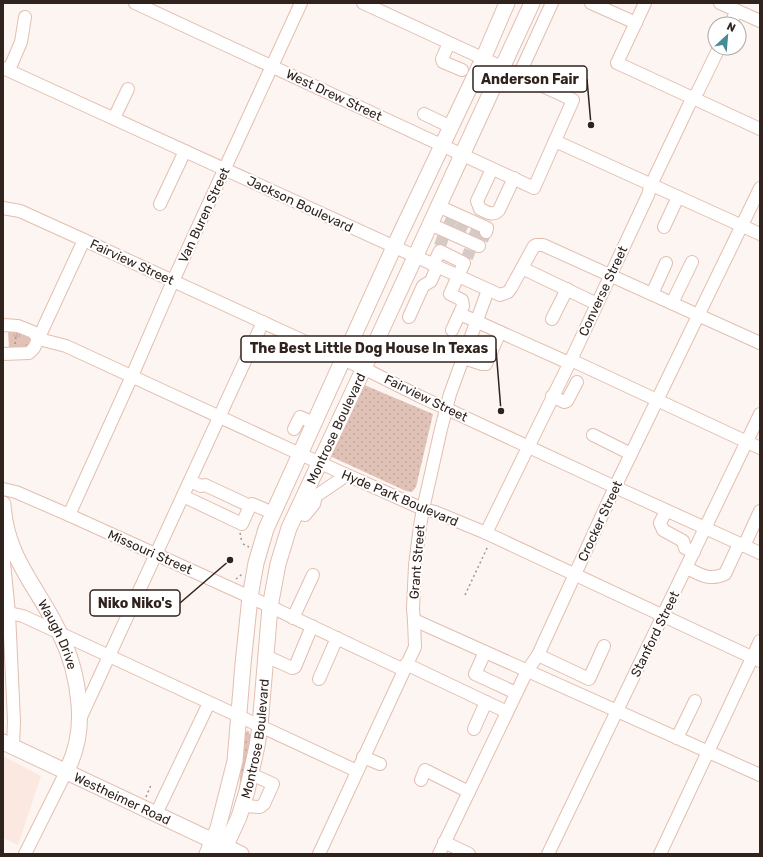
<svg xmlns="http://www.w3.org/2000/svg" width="763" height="857" font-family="Rubik,sans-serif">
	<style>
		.built { fill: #fbe8e1 }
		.grass { fill: url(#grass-dots) }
		.park { fill: url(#park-tufts) }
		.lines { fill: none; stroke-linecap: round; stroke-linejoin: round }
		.minor-tunnel { stroke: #d4cbc7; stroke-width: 12; stroke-dasharray: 12 6; stroke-linecap: butt }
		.minor-casing { stroke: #e3beb0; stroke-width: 14 }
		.major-casing { stroke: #e3beb0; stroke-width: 17 }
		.path { stroke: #a09692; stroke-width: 1.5; stroke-dasharray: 2 3; stroke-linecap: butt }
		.minor { stroke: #fff; stroke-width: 12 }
		.major { stroke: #fff; stroke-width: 15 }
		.labels { text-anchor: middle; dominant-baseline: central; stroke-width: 4; stroke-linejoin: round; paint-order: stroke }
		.street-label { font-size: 13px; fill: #30221d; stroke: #fff }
		.leader { fill: none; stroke: #30221d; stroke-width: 1.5 }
		.callout-dot { fill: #30221d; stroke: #fff; stroke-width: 1.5 }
		.callout { fill: #fff; stroke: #30221d; stroke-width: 1.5 }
		.callout-label { font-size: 14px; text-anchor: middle; font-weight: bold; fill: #30221d }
	</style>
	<defs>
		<pattern id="grass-dots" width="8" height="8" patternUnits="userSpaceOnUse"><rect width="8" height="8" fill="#e1c2b6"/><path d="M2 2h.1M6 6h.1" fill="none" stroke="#c1a69c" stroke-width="1.8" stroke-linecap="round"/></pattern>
		<pattern id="park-tufts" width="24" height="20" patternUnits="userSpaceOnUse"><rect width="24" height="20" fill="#e1c2b6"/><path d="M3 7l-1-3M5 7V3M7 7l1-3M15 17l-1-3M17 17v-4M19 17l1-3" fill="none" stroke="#c1a69c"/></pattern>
	</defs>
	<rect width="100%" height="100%" fill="#fdf5f2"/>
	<path class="built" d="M3,756l38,20 -23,69 -15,-7z"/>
	<g class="grass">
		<path d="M362,384l71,30 -17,73 -4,5 -6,-1 -74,-34 -3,-3z"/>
		<path d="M248,730l4,9 -11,59 -4,-2c2,-6 3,-12 3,-19 2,-12 -2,-37 8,-47z"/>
	</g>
	<path class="park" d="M18,329l14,8 -4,11 -19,1 -1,-19z"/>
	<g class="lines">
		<g class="minor-tunnel">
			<path d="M449,225l4,-8"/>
			<path d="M460,230l4,-8"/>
			<path d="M474,237l4,-9"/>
			<path d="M482,240l4,-8"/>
			<path d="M440,246l3,-9"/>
			<path d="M467,258l3,-8"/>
		</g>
		<defs>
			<g id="minor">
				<path d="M135,3l399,185 39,-88 -210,-97"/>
				<path d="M591,3l45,20"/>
				<path d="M645,3l-28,60 143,66"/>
				<path d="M720,3l40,18"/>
				<path d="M730,24l7,-13"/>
				<path d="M449,43l-7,16 1,3 19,8"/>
				<path d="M3,68l497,227 8,-3 3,-4 23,-42 2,-1h7l217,98"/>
				<path d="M9,70l12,-28 4,-25"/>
				<path d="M519,75l33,-72"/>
				<path d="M424,114l27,13"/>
				<path d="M114,118l14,-29"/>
				<path d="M555,141l205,93"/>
				<path d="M492,169l-15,32 3,8c7,3 13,8 19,1l15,-32"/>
				<path d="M160,204l25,-53"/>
				<path d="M438,206l49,22 -1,4"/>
				<path d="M3,208l17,3 64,29 287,132 48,24 196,91 145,66"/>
				<path d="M430,224l49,22"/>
				<path d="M664,227l14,-30"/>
				<path d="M433,265l7,-14 24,12 -14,31 12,6 1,6 -11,24"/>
				<path d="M522,268l75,36"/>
				<path d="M652,294l14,-31"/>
				<path d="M672,303l20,-41"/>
				<path d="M460,314l109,49"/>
				<path d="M409,317l14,-31 8,-5 6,-14"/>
				<path d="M552,319l15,-30"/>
				<path d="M3,325l15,1 15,6 6,7 27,7 234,108 123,55 12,3 51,21 274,128"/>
				<path d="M3,354l26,-1 5,-5 50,-108"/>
				<path d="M464,358l18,6h4l14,-32"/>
				<path d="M571,360l189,88"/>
				<path d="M552,396l12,6 3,-1 10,-19"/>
				<path d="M294,429l6,-12 14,6"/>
				<path d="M593,435l38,19"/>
				<path d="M190,481l11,5 4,-1 45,21"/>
				<path d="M3,489l13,3 53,23 181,82 154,73"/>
				<path d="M183,496l59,28 8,-18 2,-2 21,9"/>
				<path d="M666,511l-6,12 3,7 20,11 2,7 9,4"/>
				<path d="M296,512l9,3 9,-11 2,-8 25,-17 2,-5"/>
				<path d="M69,515l63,-139 41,-95 128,-278"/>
				<path d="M4,528v35l5,50 5,108 -1,25"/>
				<path d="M486,533l85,-173 77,-165 3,-10 38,-80 9,-14 21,-43"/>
				<path d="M744,546l16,-35"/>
				<path d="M687,568c14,7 22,13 38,6l14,-30"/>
				<path d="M3,613h6l14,3 334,155"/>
				<path d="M293,618l20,-43"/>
				<path d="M414,620l346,155"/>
				<path d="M485,652l-10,22 41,19"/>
				<path d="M538,655l51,24 15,-33"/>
				<path d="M266,656l26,12 3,-1 17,-41"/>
				<path d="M406,664l101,48"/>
				<path d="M319,679l18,-41"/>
				<path d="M80,719l183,-397"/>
				<path d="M474,729l12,-27"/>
				<path d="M677,738l18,-37"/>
				<path d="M363,757l17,7"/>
				<path d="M421,780l4,-10 44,22"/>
				<path d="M243,806l17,1 4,-3 9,-20 -22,-10"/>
				<path d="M156,814l53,-111"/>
				<path d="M444,842l25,12"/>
				<path d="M25,854l41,-82"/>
				<path d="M319,854l96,-207 -1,-27 -1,-11 2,-44 5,-39 3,-17 18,-80 9,-35 38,-104"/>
				<path d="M439,854l88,-183 11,-16 77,-168 145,-299"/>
				<path d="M548,854l212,-440"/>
				<path d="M660,854l100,-213"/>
			</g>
			<g id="major">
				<path id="s1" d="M3,504c3,55 36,84 57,130 11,22 17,45 19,70 2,23 -2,47 -13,68"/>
				<path id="s2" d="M3,742l238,112"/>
				<path d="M207,854l11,-26 17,-67 8,-97 7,-67 6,-34 10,-34 128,-282 89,-188 24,-56"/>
				<path id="s3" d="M222,854l17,-37 8,-26 10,-45 3,-20 10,-119 8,-43 11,-36 75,-160 168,-365"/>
			</g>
		</defs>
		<use href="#minor" class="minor-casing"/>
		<use href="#major" class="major-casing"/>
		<g class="path">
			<path d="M15,344l1,-8"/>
			<path d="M240,533l2,10"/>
			<path d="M243,544l6,3"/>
			<path d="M236,579l5,-4 1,-3"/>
			<path d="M465,595l23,-49"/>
			<path d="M146,797l5,-12"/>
		</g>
		<use href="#minor" class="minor"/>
		<use href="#major" class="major"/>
	</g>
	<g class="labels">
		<g class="street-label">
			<text transform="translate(334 95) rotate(25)">West Drew Street</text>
			<text transform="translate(300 204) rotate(25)">Jackson Boulevard</text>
			<text transform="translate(204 215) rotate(-65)">Van Buren Street</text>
			<text transform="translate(132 262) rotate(25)">Fairview Street</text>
			<text transform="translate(603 291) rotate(-65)">Converse Street</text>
			<text transform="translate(426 398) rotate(26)">Fairview Street</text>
			<text stroke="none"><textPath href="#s3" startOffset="445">Montrose Boulevard</textPath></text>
			<text transform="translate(400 498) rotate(23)">Hyde Park Boulevard</text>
			<text transform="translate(600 521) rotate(-65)">Crocker Street</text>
			<text transform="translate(150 552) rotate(24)">Missouri Street</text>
			<text transform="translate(417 562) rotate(-85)">Grant Street</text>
			<text transform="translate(655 634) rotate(-64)">Stanford Street</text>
			<text stroke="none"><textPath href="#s1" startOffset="143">Waugh Drive</textPath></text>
			<text stroke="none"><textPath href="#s3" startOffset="121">Montrose Boulevard</textPath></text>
			<text stroke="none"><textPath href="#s2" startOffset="132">Westheimer Road</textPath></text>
		</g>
	</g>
	<path class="leader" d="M591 125L587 79M501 411L496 349M230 560L180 603"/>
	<g class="callout-dot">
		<circle cx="591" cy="125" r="4"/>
		<circle cx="501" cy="411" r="4"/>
		<circle cx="230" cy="560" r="4"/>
	</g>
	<g class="callout">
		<rect x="473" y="66" width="114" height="26" rx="4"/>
		<rect x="241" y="336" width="255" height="26" rx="4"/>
		<rect x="90" y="590" width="90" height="26" rx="4"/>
	</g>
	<g class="callout-label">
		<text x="530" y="84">Anderson Fair</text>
		<text x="369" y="353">The Best Little Dog House In Texas</text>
		<text x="135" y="608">Niko Niko's</text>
	</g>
	<rect width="763" height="857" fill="none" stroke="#30221d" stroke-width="8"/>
	<g transform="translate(727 36) rotate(26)"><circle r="19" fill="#ffffff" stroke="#aca7a5"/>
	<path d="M0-3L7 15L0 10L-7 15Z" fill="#468c97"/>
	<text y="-6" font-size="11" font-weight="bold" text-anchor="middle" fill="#30221d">N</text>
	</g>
</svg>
